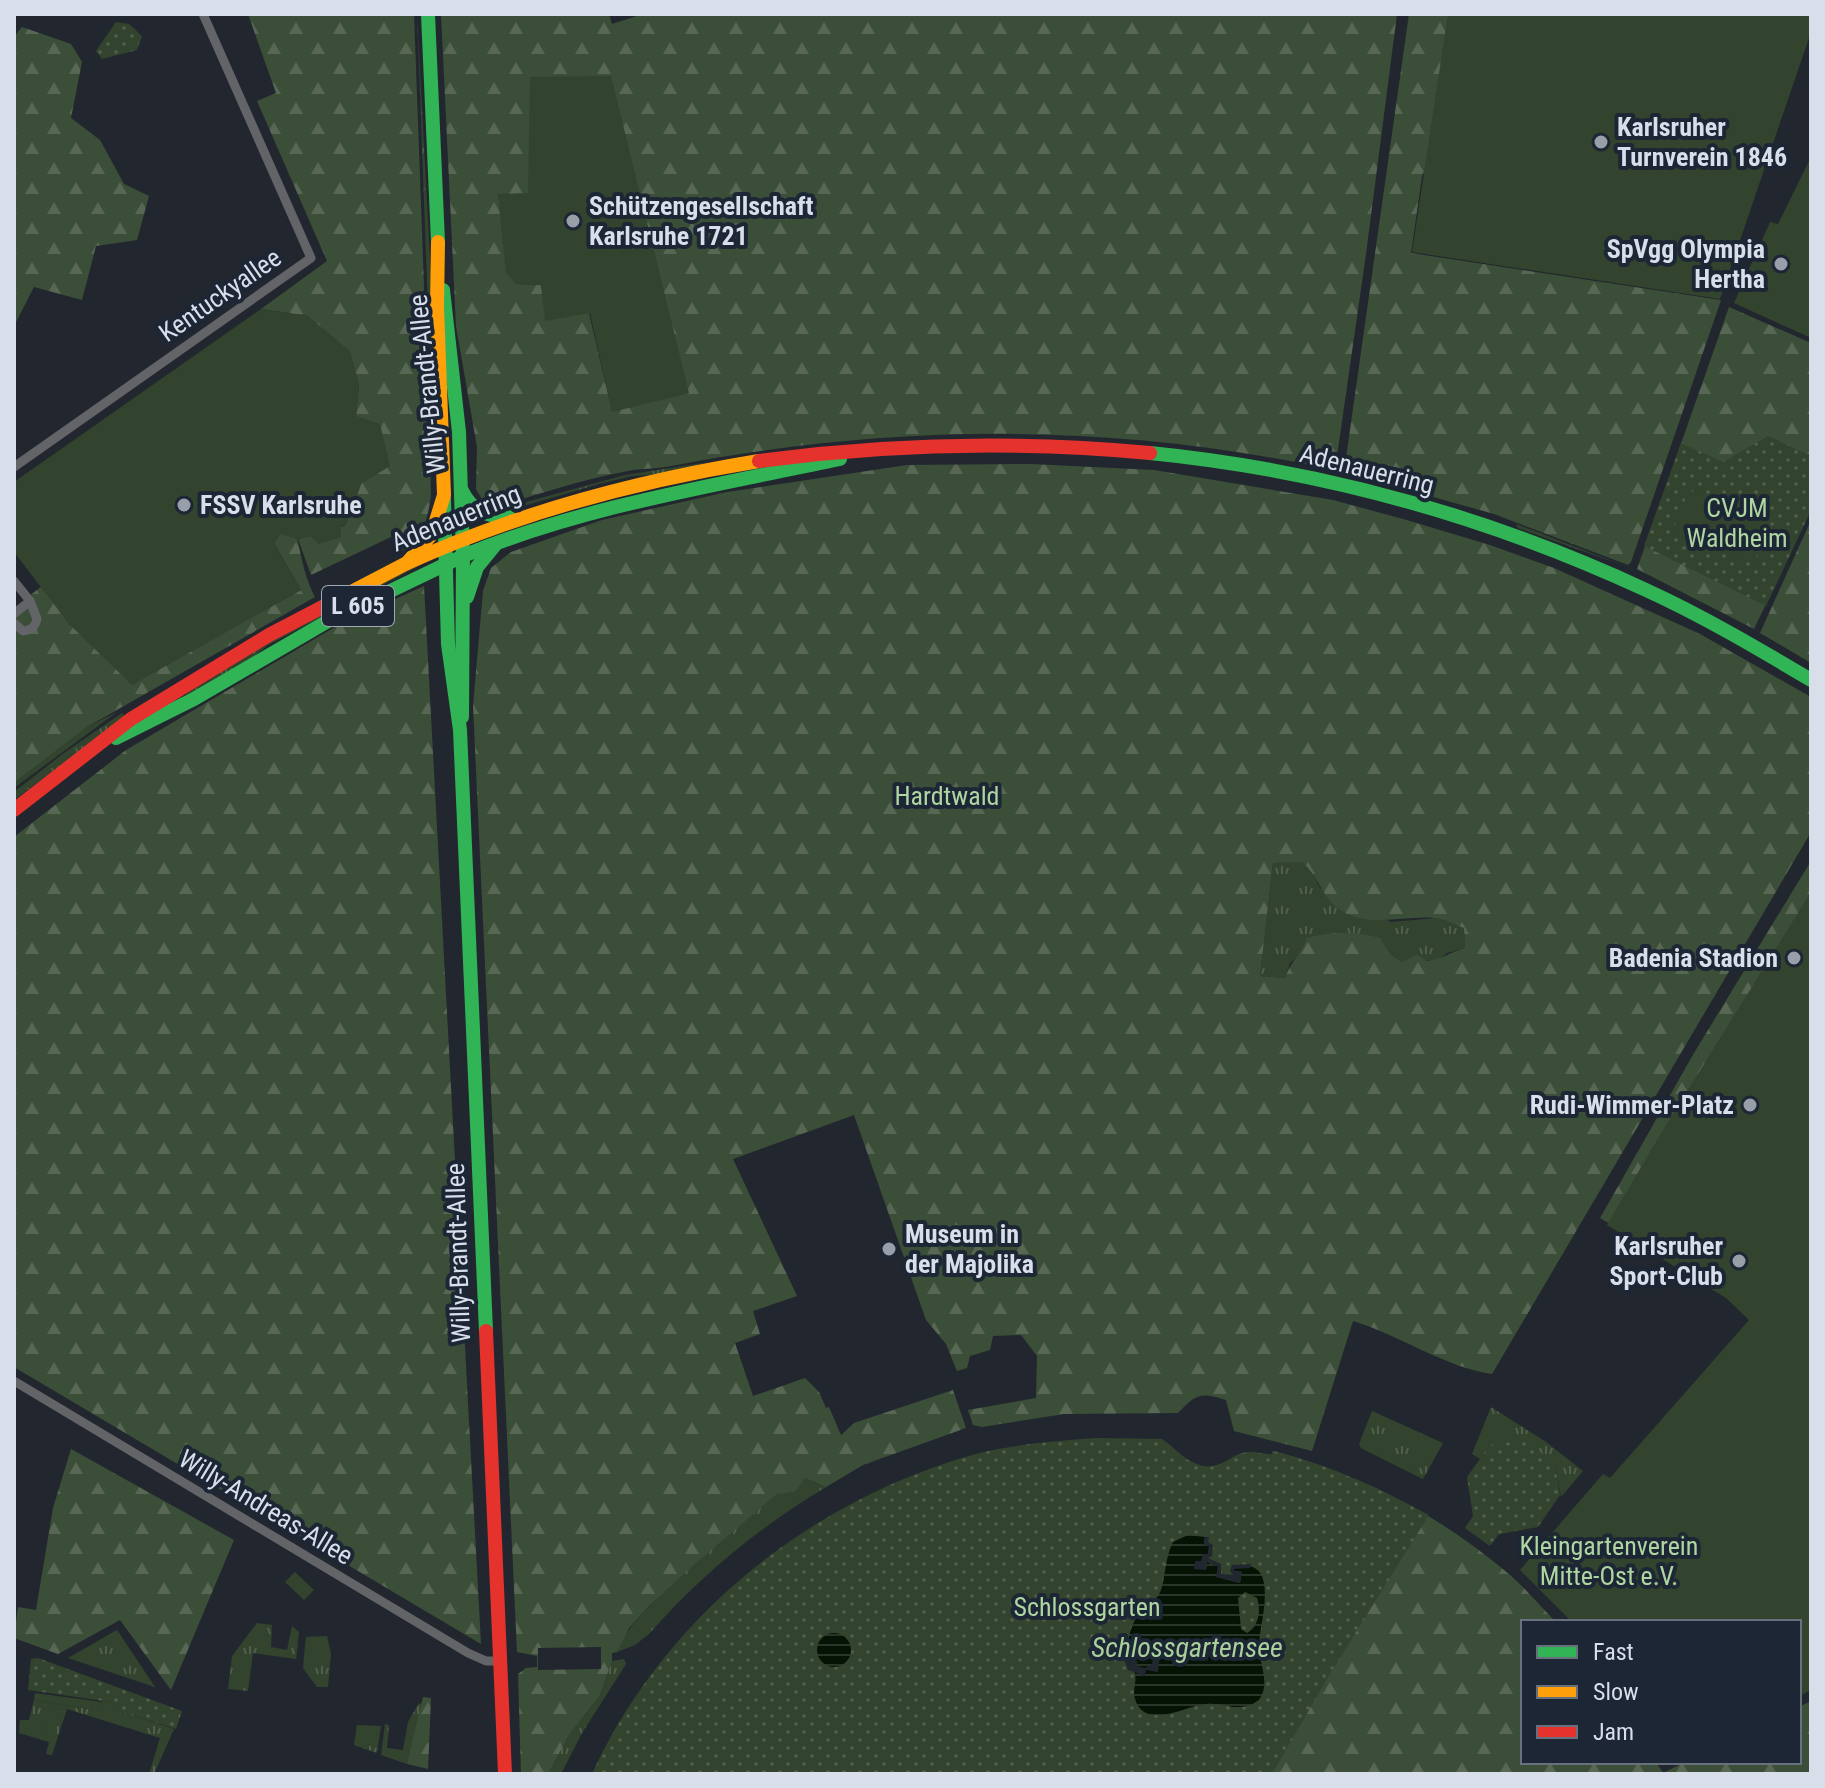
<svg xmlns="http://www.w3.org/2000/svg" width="1825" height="1788" font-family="'Roboto Condensed',sans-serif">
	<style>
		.grass { fill: url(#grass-tufts) }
		.forest { fill: url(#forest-firs); fill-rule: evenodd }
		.park { fill: url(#park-dots) }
		.garden { fill: #32442d }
		.water { fill: url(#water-rules); fill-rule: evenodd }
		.pier { fill: #22272f }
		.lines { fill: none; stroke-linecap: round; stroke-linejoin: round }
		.street { stroke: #626468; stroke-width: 9 }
		.fast { stroke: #30b455; stroke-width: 14 }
		.slow { stroke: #ff9f0a; stroke-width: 14 }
		.jam { stroke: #e5322d; stroke-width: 14 }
		.poi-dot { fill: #989fa9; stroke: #1c2635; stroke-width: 3 }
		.labels { text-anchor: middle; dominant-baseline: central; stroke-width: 8; stroke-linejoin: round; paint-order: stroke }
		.shield { fill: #1c2635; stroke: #a0a8b4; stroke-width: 2 }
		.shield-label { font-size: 24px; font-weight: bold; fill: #d8dfea }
		.poi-label { font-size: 26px; font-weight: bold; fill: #d8dfea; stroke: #1c2635; text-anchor: start }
		.street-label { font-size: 26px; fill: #d8dfea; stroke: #1c2635 }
		.park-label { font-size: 26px; fill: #afd6a1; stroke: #1c2635 }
		.water-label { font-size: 28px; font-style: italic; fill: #a9cf9b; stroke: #1c2635 }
	</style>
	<defs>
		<pattern id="grass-tufts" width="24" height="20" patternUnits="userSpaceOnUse" patternTransform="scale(2)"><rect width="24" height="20" fill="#32442d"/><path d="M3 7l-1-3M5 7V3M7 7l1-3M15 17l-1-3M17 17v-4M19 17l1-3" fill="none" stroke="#4f5f4c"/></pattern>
		<pattern id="forest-firs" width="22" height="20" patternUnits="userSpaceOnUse" patternTransform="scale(2)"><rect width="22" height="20" fill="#3b4e37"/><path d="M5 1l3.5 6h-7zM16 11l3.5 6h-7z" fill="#576754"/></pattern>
		<pattern id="park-dots" width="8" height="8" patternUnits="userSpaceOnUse" patternTransform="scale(2)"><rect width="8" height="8" fill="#32442d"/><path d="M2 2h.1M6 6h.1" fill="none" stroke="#4f5f4c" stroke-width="1.8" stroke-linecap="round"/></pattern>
		<pattern id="water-rules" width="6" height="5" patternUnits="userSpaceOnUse" patternTransform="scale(2)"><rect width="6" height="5" fill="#051304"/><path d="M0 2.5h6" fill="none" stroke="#293529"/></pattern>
	</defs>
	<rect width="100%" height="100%" fill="#22272f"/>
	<g class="grass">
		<path d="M417,14l17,320 -1,53h-2z"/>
		<path d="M709,462l-47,12 -30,2 -33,8 -96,28 -6,-2 128,-35z"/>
		<path d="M1516,524l109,42 -107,-38z"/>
		<path d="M432,559l-164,86 -15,12 -66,39 -1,-2c79,-51 160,-98 246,-135z"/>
		<path d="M117,712l-103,76v-5l73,-56z"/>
		<path d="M122,713l3,4 -6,5 -105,78v-8l50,-39z"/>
		<path d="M1302,861l8,7 10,20 71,34 45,-4 28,9 1,21 -18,5 -9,7 -36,2 -12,-8h-89l-11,9 -5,15 -25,-2 13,-113z"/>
		<path d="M1491,1407l55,35 37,29 -22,26 -6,-34 -65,-18 -10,14 -8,-5z"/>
		<path d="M1372,1411l71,32 -20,36 -62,-31 -2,-4z"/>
		<path d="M805,1478l21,9c-68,41 -125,88 -177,147l-14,11 -18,7c6,-35 129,-132 160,-158l18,-2z"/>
		<path d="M257,1623l15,2 -1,22 16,3 5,-24 7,6 -3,27 -43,-6 -5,38 -20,-2 4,-33z"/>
		<path d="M117,1630l38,57 -87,-29z"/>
		<path d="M327,1636l4,18 -3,33h-11l-14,-19 3,-31z"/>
		<path d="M624,1659l2,5 -44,69 -21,41h-13l21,-39 31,-40 12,-34z"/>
		<path d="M34,1700l66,11 2,-10 9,1 -1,6 64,21 -20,45h-5l11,-36 -93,-29 -15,46 -6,-1 3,-12 -30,-9 1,-13h9z"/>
		<path d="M419,1703l4,2 -16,59 -26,-9 4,-31 4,1 -2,23 16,2 5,-28z"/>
		<path d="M357,1725l24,1 -4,27 -23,-8z"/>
	</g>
	<g class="forest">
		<path d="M248,14h166l14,381 -2,2 2,8 3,91c-4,27 -9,43 -33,58l-7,-17 -80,38 -13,-36 47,-13 16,-42 -5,-68 3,-32 -51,-68 -47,-7 66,-48 -70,-160 19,-8z"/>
		<path d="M441,14h168l3,10 31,-10h754l-31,240 -31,216c-222,-48 -440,-47 -664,-4 -15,3 -32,2 -48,6 -41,8 -82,21 -123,34l-16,-3 -8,-14 1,-42 -21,-121zM498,194h30l160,199 -76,18 -23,-98 -48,-28 -25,-1z"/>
		<path d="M1409,14h30l53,9 -70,153 -11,77 310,47 -90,262 -3,3 -134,-51 -150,-42z"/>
		<path d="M22,27l49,17 11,18 -11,56 29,22 24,44 25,12 -12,44 -41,6 -14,54 -48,-13 -20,39v-289z"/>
		<path d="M1729,307l82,36v167l-57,119 -117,-60z"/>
		<path d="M1031,464l123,6 179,30 70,19 87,26 64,23 146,66 111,63v135l-319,542c-45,-6 -93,-39 -139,-53l-41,130 -78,-20 -8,-31c-25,-8 -30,-6 -48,13l-114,1 -82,13 -9,-2 -5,-15 68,-12 1,-42 -16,-21 -28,1 -3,14 -20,6 -3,12 -10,3 -11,-27 -20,-24 -72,-205 -121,44 64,137 -44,15 7,23 -25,9 18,53 52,-18 14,14 7,16 3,-1 12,28 13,-12 99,-33 13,38 -103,37 -37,22 -21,-9 -10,14 -18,2 -80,68 -47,43 -21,23 -12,24 -5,1v8l-12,34 -31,40 -21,39h-27l-3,-100 8,-6 11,-1v-11l-20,-4 -44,-946 10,-115 8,-23 20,-16 91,-32 125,-28 180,-27zM1302,862c15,12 19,32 34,45 29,23 67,8 98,11 9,1 20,6 30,10l1,20c-14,4 -25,12 -38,13l-10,-6 -15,7 -12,-8 -10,-16c-26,-7 -47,-6 -73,0 -6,17 -17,24 -22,40l-25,-2 13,-113zM601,1647v22l-63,1v-22z"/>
		<path d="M1811,520v143l-51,-30z"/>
		<path d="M280,533l17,5c5,22 8,40 18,59l-228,130 -73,56v-175l28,-22 28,39 151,9 80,-44 -27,-47z"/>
		<path d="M424,586l57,1058 -467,-277v-530l112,-87 214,-126z"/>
		<path d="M1811,861v49l-199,315 -12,-7 94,-165z"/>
		<path d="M71,1449l163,91 -63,150 -51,-70 -62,34 -44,-16 4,-31 18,3 17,-102z"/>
		<path d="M1273,1451c85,22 163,62 231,119 19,15 35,35 52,52h-33v140h133l7,11 22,-11h114v-55l12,-6v73h-612l14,-308c11,-2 15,-6 24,-11 11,-5 23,-2 34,0z"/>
		<path d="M423,1697l8,1 -3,71 -21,-5z"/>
	</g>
	<g class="park">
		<path d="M116,22l13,2 13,12 -5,14 -35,9 -6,-8z"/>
		<path d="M1768,436l43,20v54l-45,96 -122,-60 37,-103 42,19z"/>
		<path d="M1096,1438l66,1c11,7 18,17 30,23 27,13 33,-6 54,-9 7,-2 17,1 25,2l2,-4c56,14 105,37 156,64l-99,159 -58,100h-680c72,-157 218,-274 384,-320 39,-10 80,-13 120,-16z"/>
		<path d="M1524,1440l31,23 5,32 -22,32 -39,7 -9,12 -25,-18 8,-12 -6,-39 23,-32z"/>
		<path d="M38,1658l144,53 -6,18 -67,-21 2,-6 -83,-12 3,-31z"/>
	</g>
	<g class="garden">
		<path d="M1448,14h363v18l-91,267 -308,-47z"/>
		<path d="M611,76l78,317 -77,19 -22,-99 -45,8 -4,-36 -25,-1 -10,-11 -8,-79 30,-1 2,-116z"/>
		<path d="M1811,157v181l-77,-35 36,-81 8,2z"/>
		<path d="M261,309l47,7 42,35 9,33 -3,32 24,8 10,42 -29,18 -16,42 -4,1v10l-22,7 -9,-8 -12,3 -18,-5 -6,9 27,47 -169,95 -62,-60 -56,-73v-70z"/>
		<path d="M1689,490l25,10 2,-5 56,22 -18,47 -82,-32z"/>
		<path d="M1811,892v798l-12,6v-74h-227l-52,-52 83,-96 7,4 139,-158 -23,-22 -119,-73 56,-95z"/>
		<path d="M295,1572l19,18 -10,10 -19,-18z"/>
		<path d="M35,1693l67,9 -2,9 -66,-11z"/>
		<path d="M46,1706l15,3 -6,25 -14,-3z"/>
	</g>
	<g class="water">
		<path d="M1188,1535l17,2 -1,8 5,1 -1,8 -6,8 -7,-1 11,9 1,-8 11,4 -1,11 23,6 2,-11 -8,-1v-3c49,-15 25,57 25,77 0,19 12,38 0,55 -23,16 -36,-1 -59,5 -19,4 -56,24 -65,-6 -3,-8 2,-17 0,-25 0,-5 -6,-9 -7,-15 -2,-11 1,-27 6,-37 6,-12 23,-20 27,-32 5,-16 4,-32 12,-48zM1245,1592l12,6c4,12 2,28 -10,35l-6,-4 -3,-31z"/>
		<circle cx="834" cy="1650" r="17"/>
	</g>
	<g class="pier">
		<path d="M1205,1537h4l-1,5 5,3 -1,11 -4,2 13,6v10l12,1 -3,-4 2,-6 19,-1 -1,4 -16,1v2l8,1 -2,11 -24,-6 2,-11 -6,-1v-2l-5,-1 -1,8 -12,-1 1,-8h6l2,-7h5l1,-8 -5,-1z"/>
		<path d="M1131,1641l6,1 -1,7h-2l-1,7h-4v3l8,2v5l8,2 7,-4 2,-10 6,1 -2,17 -12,-2 -1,6 -17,-6 -3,-8 1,-15 4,-1z"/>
	</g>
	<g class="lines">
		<g class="street">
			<path d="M14,467l297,-209 -108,-244"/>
			<path d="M14,581l16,20 7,18c-2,8 -5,11 -14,12l-9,-8"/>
			<path d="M14,614l16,-13"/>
			<path d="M14,1381l454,272 18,8h14"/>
		</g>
		<g class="fast">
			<path d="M428,14l10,228"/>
			<path d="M1150,453c171,17 339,64 496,137 57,26 111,58 165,90"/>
			<path d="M462,491c10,20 24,26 46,25"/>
			<path d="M444,499l4,145 12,86 26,601"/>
			<path d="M467,597l10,-30 18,-22"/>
			<path d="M462,717l1,-161c122,-50 249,-70 377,-97"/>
			<path d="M116,738l78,-39 134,-78 135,-65 -4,-124 -16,-142"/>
		</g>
		<g class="slow">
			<path d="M407,563c113,-51 229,-82 352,-102"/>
			<path d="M336,600l71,-37 25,-29 12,-39 -7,-188 1,-65"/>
		</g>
		<g class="jam">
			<path d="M759,461c128,-17 262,-20 391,-8"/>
			<path d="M14,810l117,-91 138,-84 67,-35"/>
			<path d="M486,1331l19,443"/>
		</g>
	</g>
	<g class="poi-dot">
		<circle cx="1601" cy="142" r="8"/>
		<circle cx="573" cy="221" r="8"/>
		<circle cx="1781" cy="264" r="8"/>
		<circle cx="184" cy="505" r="8"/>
		<circle cx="1794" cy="958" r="8"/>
		<circle cx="1750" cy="1105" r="8"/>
		<circle cx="889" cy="1249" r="8"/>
		<circle cx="1739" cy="1261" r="8"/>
	</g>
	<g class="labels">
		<rect class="shield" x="322" y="586" width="72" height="40" rx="6"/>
		<g class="shield-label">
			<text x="358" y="606">L 605</text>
		</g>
		<g class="poi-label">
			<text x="1617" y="127">Karlsruher<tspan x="1617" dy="30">Turnverein 1846</tspan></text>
			<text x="589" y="206">Schützengesellschaft<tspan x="589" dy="30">Karlsruhe 1721</tspan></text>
			<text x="1765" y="249" text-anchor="end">SpVgg Olympia<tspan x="1765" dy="30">Hertha</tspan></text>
			<text x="200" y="505">FSSV Karlsruhe</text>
			<text x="1778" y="958" text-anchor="end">Badenia Stadion</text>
			<text x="1734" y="1105" text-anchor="end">Rudi-Wimmer-Platz</text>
			<text x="905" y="1234">Museum in<tspan x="905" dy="30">der Majolika</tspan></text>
			<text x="1723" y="1246" text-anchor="end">Karlsruher<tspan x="1723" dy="30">Sport-Club</tspan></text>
		</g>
		<g class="street-label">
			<text transform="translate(220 295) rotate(-35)">Kentuckyallee</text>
			<text transform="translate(427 384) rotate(-96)">Willy-Brandt-Allee</text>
			<text transform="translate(1367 469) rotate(14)">Adenauerring</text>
			<text transform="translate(456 518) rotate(-22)">Adenauerring</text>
			<text transform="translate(458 1253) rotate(-92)">Willy-Brandt-Allee</text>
			<text transform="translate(266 1507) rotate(31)">Willy-Andreas-Allee</text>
		</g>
		<g class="park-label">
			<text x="1737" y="508">CVJM<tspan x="1737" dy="30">Waldheim</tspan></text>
			<text x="947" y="796">Hardtwald</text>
			<text x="1609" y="1546">Kleingartenverein<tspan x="1609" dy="30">Mitte-Ost e.V.</tspan></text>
			<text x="1087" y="1607">Schlossgarten</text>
		</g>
		<g class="water-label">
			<text x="1187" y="1647">Schlossgartensee</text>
		</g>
	</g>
	<rect width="1825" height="1788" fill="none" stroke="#d8dfea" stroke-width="32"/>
	<rect x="1521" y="1620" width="280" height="144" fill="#1c2635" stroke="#67707d" stroke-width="2"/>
	<rect x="1537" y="1646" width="40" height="12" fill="#30b455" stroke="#67707d" stroke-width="2"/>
	<text x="1593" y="1660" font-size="24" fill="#d8dfea">Fast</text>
	<rect x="1537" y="1686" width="40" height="12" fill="#ff9f0a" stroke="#67707d" stroke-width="2"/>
	<text x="1593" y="1700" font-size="24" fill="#d8dfea">Slow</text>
	<rect x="1537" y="1726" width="40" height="12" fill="#e5322d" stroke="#67707d" stroke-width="2"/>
	<text x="1593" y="1740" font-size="24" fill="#d8dfea">Jam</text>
</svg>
